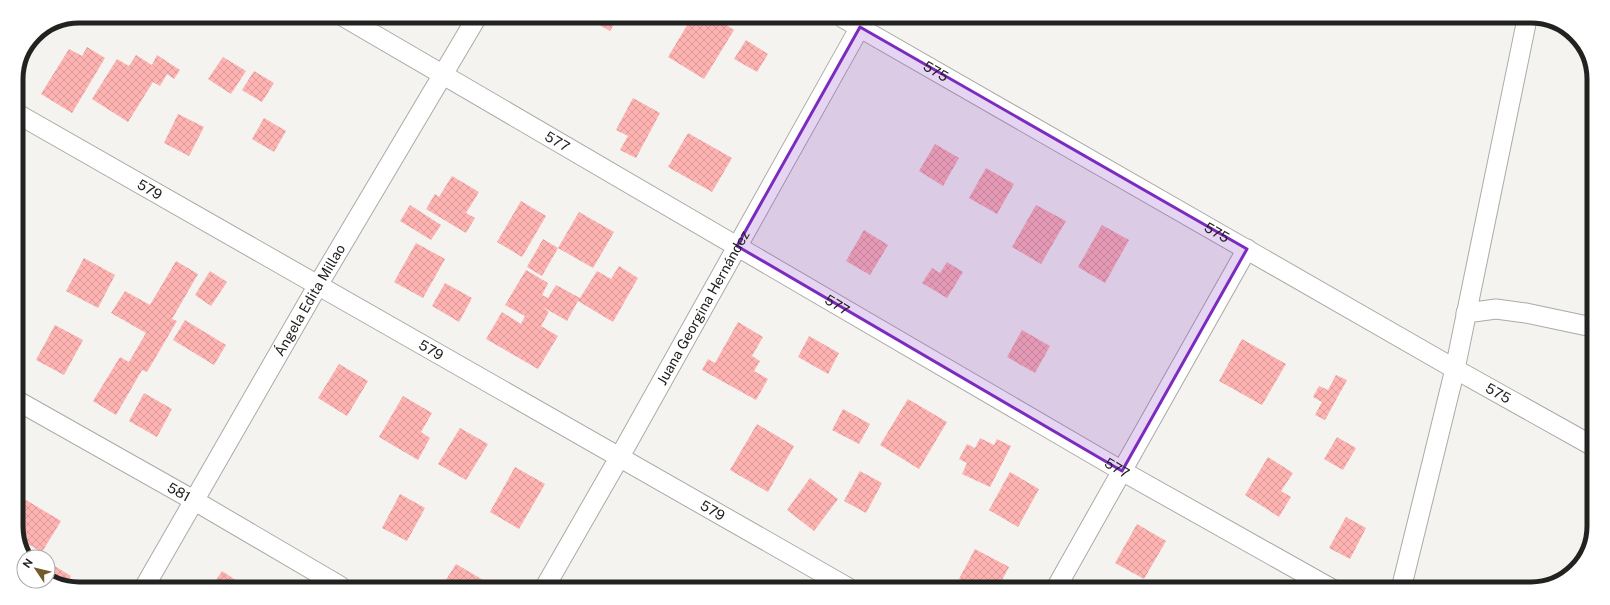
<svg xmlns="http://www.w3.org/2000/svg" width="1610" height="605" font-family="'Public Sans',sans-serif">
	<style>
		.building { fill: url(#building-cross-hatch) }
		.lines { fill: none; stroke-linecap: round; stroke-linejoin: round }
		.minor-casing { stroke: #aaaaa6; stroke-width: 21 }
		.minor { stroke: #fff; stroke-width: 19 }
		.marked { fill: #7b2cbf; fill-opacity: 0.2; stroke: #7b2cbf; stroke-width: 3; stroke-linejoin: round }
		.labels { text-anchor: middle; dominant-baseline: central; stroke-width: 3; stroke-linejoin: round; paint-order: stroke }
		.street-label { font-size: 14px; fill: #222220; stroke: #fff }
		.rim { fill: none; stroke: #222220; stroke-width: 5 }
	</style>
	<defs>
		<pattern id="building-cross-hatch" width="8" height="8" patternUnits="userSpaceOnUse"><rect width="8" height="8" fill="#fdb3b1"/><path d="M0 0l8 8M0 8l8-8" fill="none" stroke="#d99a98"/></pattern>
	</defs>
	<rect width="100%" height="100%" fill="#f4f3ef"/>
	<g class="building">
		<path d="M591,17h27l-8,14 -21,-12z"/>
		<path d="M692,17h22l20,13 -30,49 -36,-22z"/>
		<path d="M746,40l22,14 -11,18 -23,-13z"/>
		<path d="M87,47l18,11 -33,55 -31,-19 28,-45 13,7z"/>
		<path d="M136,55l16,10 5,-10 23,15 -6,9 -7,-5 -7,12 -7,-4 -25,40 -36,-23 25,-40 12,7z"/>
		<path d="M223,57l23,14 -15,23 -23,-15z"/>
		<path d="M254,71l20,12 -12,19 -20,-12z"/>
		<path d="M633,98l27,15 -24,45 -16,-8 8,-14 -12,-6z"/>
		<path d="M178,114l26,13 -15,29 -25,-13z"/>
		<path d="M264,118l22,13 -12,21 -22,-13z"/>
		<path d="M688,133l44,25 -20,34 -44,-25z"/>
		<path d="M935,144l24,14 -16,28 -24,-15z"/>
		<path d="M986,168l28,16 -17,30 -28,-16z"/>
		<path d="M452,176l27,16 -13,21 9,5 -9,15 -40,-24 9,-15 4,3z"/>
		<path d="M521,201l25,15 -24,41 -25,-15z"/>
		<path d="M410,205l31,20 -10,15 -31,-19z"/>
		<path d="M1036,205l30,16 -25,43 -29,-17z"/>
		<path d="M579,212l35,20 -21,36 -35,-20z"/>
		<path d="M1102,225l27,15 -24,43 -27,-16z"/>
		<path d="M864,230l24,15 -18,30 -24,-14z"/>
		<path d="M543,239l15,9 -16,28 -15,-9z"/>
		<path d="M416,243l29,16 -22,39 -29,-16z"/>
		<path d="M84,258l31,17 -17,33 -32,-17z"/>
		<path d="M176,261l22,13 -26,45 5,2 -30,51 -5,-2 -26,45 -23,-14 27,-44 9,5 17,-29 -35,-20 14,-22 25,14z"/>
		<path d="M947,262l16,10 -16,26 -25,-15 10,-15 8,5z"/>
		<path d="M619,266l19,12 -25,44 -35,-21 -11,20 -24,-14 6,5 -8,14 17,10 -20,33 -52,-30 16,-27 19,12 4,-8 -20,-11 21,-35 22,13 -6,12 6,3 8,-13 24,13 17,-27 14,8z"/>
		<path d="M210,271l17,11 -16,24 -16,-11z"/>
		<path d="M445,283l27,15 -13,24 -27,-16z"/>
		<path d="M185,320l41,25 -12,20 -41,-25z"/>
		<path d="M738,322l25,15 -11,19 8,5 -6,10 14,8 -12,21 -54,-30 6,-11 7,4z"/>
		<path d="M55,325l28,15 -19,35 -28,-15z"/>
		<path d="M1022,330l28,16 -15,27 -28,-16z"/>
		<path d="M809,336l30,17 -11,21 -30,-17z"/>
		<path d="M1242,339l44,25 -24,41 -43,-24z"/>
		<path d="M339,364l29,17 -21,35 -29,-18z"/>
		<path d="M1336,375l11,5 -22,40 -10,-5 7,-13 -9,-5 6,-11 9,4z"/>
		<path d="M144,393l28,16 -15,28 -28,-16z"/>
		<path d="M403,396l29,17 -11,19 9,6 -12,22 -39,-23z"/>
		<path d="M908,399l39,23 -28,47 -39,-24z"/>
		<path d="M843,409l27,15 -11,20 -27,-14z"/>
		<path d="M757,424l37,22 -26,46 -38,-22z"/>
		<path d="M460,428l28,16 -22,36 -28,-16z"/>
		<path d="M1337,437l19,11 -13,22 -19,-11z"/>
		<path d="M980,438l14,7 3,-6 14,7 -21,41 -28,-13 5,-11 -8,-4 8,-15 8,4z"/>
		<path d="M1268,457l25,16 -12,18 10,6 -12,20 -34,-22z"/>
		<path d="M515,467l30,17 -26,45 -29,-17z"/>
		<path d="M860,471l22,12 -16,30 -22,-12z"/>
		<path d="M1010,472l29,17 -21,38 -29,-17z"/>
		<path d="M810,478l28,21 -24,32 -27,-21z"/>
		<path d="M16,494l45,27 -19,31 -23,-13 -3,-9z"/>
		<path d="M400,494l25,14 -18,33 -25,-13z"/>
		<path d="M1346,517l20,11 -16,31 -21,-11z"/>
		<path d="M1137,524l29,17 -22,38 -29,-16z"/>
		<path d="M975,549l34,18 -11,21h-23l-16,-9z"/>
		<path d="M48,562l23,14 -6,10h-7l-10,-8z"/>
		<path d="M456,564l34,20 -1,3 -47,-1z"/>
		<path d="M222,571l23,15h-33z"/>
		<path d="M1204,583l9,5h-12z"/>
	</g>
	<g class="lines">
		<defs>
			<g id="minor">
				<path id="s1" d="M344,17l778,454 210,118"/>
				<path id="s2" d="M843,18l612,351 136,76"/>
				<path id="s3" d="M16,113l831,474"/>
				<path d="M1466,313l30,-4 30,4 66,14"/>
				<path id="s4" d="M16,400l179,101 145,85"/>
				<path id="s5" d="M145,586l173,-301 159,-268"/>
				<path id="s6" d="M545,587l74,-129 241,-431"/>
				<path d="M1056,588l191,-339"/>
				<path d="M1401,589l54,-220 72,-350"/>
			</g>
		</defs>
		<use href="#minor" class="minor-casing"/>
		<use href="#minor" class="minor"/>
	</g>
	<path class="marked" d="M860,27l387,222 -125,222 -385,-225z"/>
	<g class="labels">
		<g class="street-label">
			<text stroke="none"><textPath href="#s2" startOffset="107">575</textPath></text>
			<text stroke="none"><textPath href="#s1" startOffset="247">577</textPath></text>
			<text stroke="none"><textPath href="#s3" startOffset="154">579</textPath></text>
			<text stroke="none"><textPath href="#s2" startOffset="431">575</textPath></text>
			<text stroke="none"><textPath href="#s5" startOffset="330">Ángela Edita Millao</textPath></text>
			<text stroke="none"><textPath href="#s1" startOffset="571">577</textPath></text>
			<text stroke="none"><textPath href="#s6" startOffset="321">Juana Georgina Hernández</textPath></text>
			<text stroke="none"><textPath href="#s3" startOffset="478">579</textPath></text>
			<text stroke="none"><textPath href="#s2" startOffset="755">575</textPath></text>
			<text stroke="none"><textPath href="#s1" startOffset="895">577</textPath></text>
			<text stroke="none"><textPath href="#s4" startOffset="187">581</textPath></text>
			<text stroke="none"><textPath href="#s3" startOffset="802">579</textPath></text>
		</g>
	</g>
	<path d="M0 0H1610V605H0ZM79 23H1531A56 56 0 0 1 1587 79V526A56 56 0 0 1 1531 582H79A56 56 0 0 1 23 526V79A56 56 0 0 1 79 23Z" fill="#fff" fill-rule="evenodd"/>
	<path class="rim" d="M79 23H1531A56 56 0 0 1 1587 79V526A56 56 0 0 1 1531 582H79A56 56 0 0 1 23 526V79A56 56 0 0 1 79 23Z"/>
	<g transform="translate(36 569) rotate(305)"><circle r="19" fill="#ffffff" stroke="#a7a7a6"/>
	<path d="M0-3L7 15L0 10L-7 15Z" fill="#735c2c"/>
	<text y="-6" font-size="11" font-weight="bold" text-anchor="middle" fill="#222220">N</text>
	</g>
</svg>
